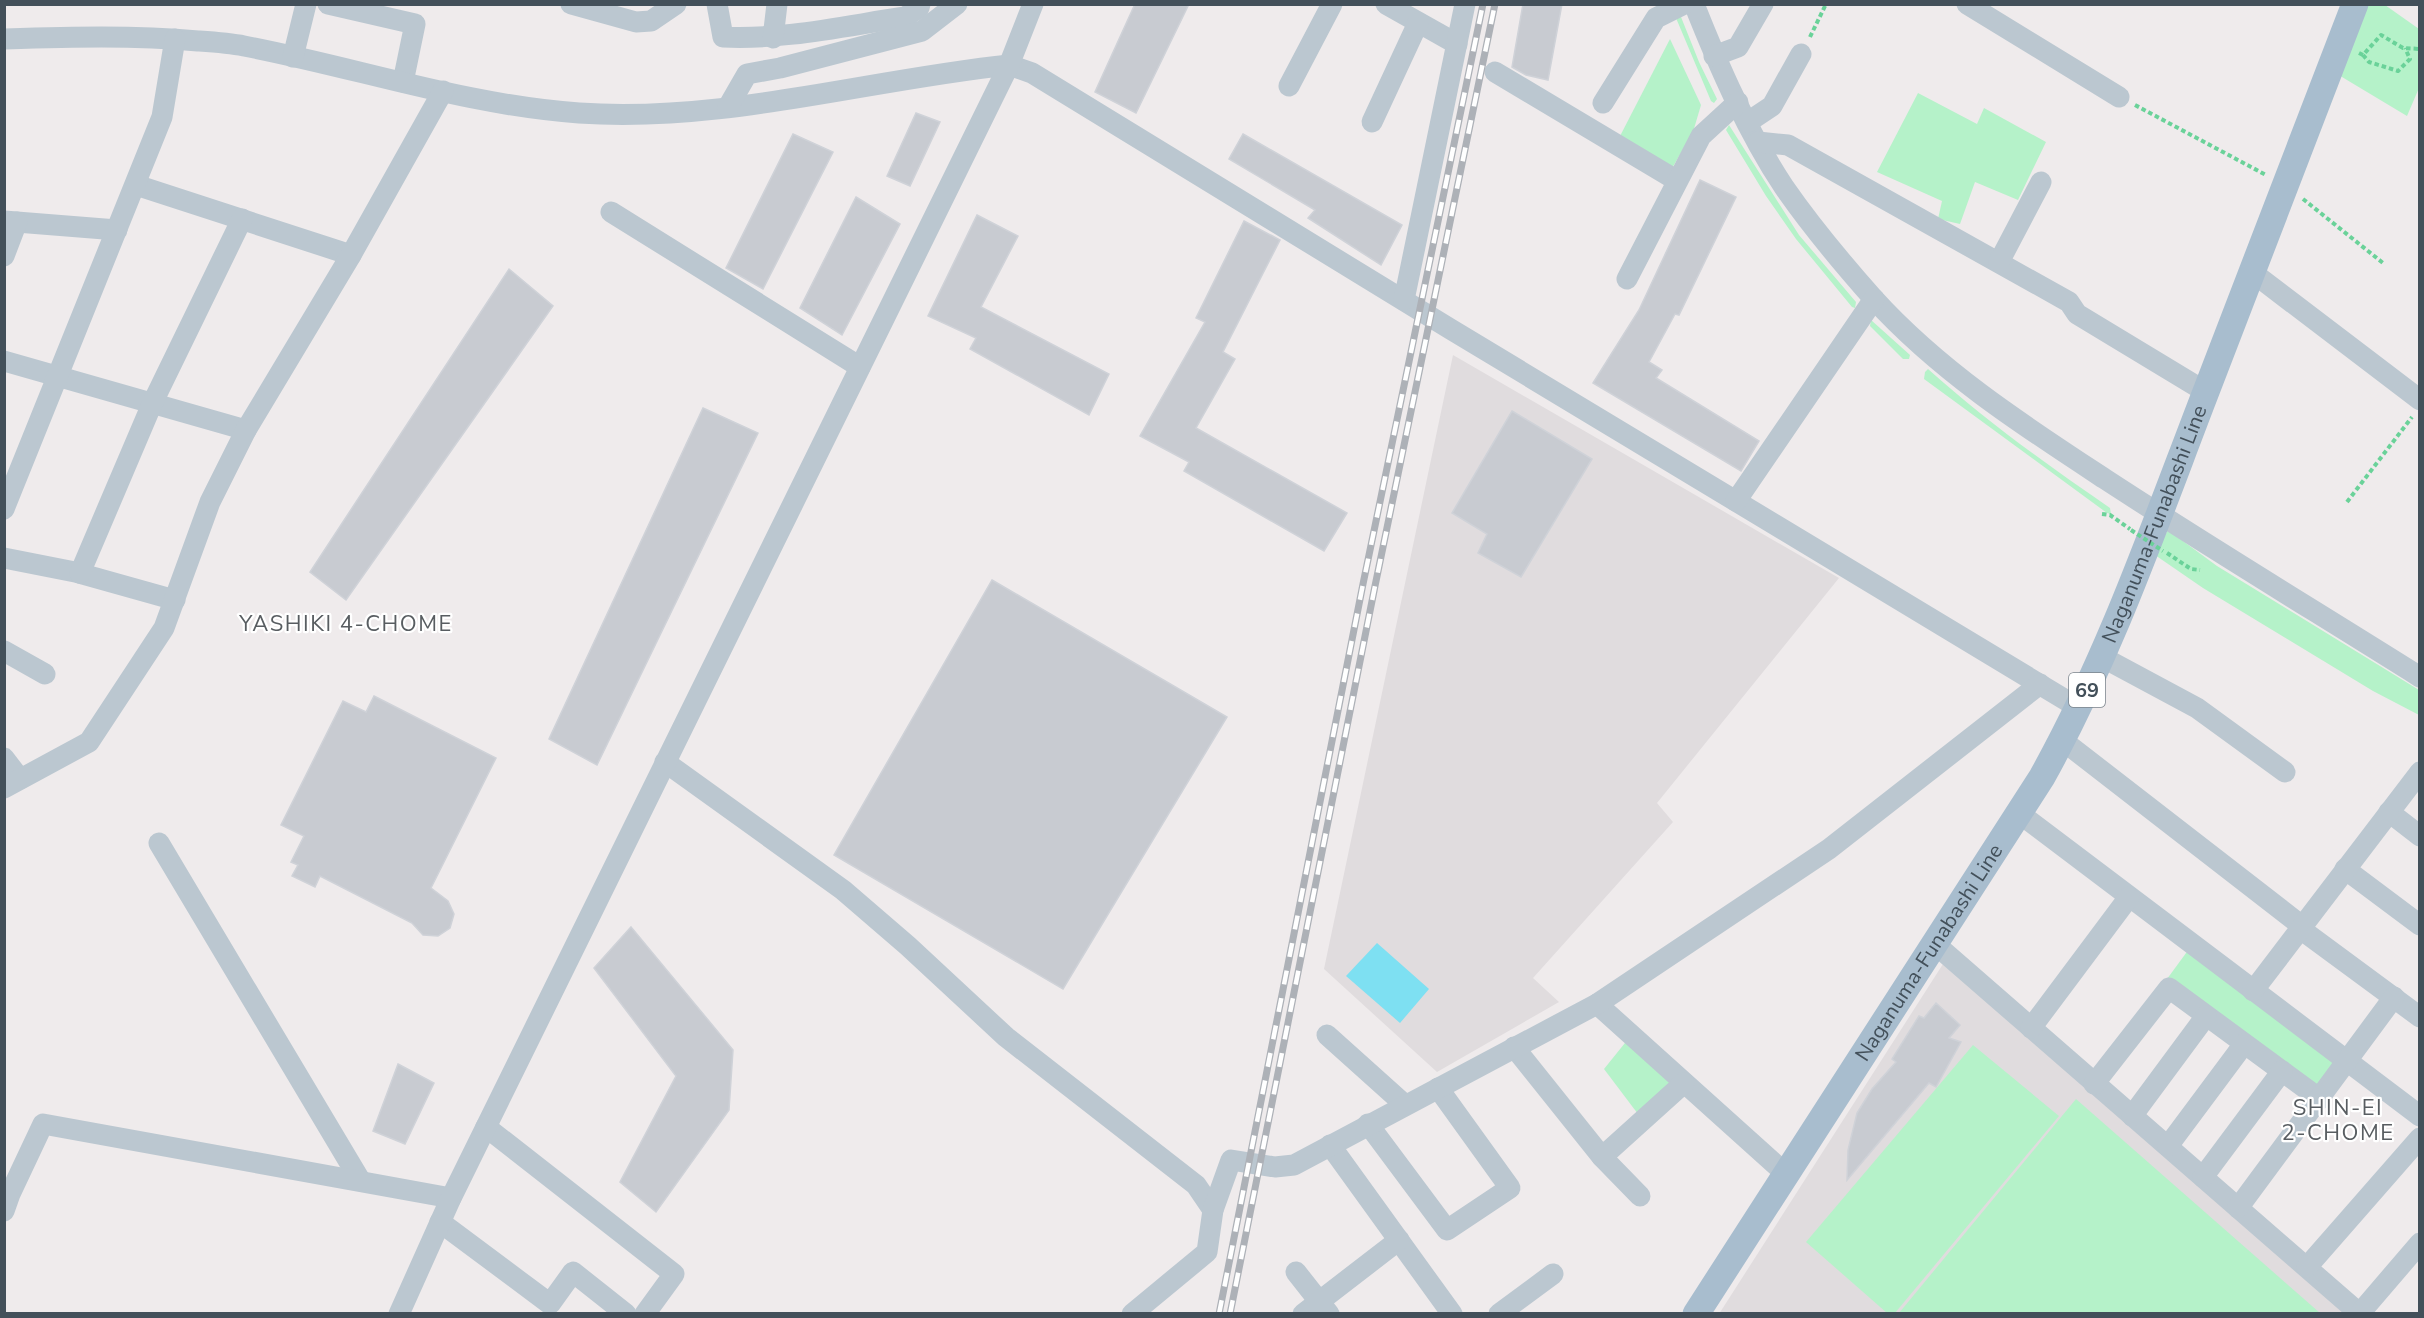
<svg xmlns="http://www.w3.org/2000/svg" width="2424" height="1318" font-family="'Nunito Sans',sans-serif">
	<style>
		.education { fill: #e0dcde }
		.green { fill: #b5f2c9 }
		.water { fill: #7ee0f2 }
		.building { fill: #c8cbd1; stroke: #cfd2d8; stroke-width: 1.5 }
		.lines { fill: none; stroke-linecap: round; stroke-linejoin: round }
		.path { stroke: #6ad299; stroke-width: 4; stroke-dasharray: 4.5 3; stroke-linecap: butt }
		.minor { stroke: #bbc7d0; stroke-width: 21 }
		.major { stroke: #a8bdce; stroke-width: 27 }
		.rail-casing { stroke: #adb1b7; stroke-width: 7 }
		.rail { stroke: #fff; stroke-width: 4.5; stroke-dasharray: 14; stroke-linecap: butt }
		.path-bridge { stroke: #6ad299; stroke-width: 4; stroke-dasharray: 4.5 3; stroke-linecap: butt }
		.labels { text-anchor: middle; dominant-baseline: central; stroke-width: 4.5; stroke-linejoin: round; paint-order: stroke }
		.shield { fill: #fff; stroke: #7b848c; stroke-width: 1.5 }
		.shield-label { font-size: 20px; font-weight: bold; fill: #43505a }
		.street-label { font-size: 21px; fill: #43505a; stroke: #fff }
		.neighbourhood-label { font-size: 22px; letter-spacing: 1.5px; fill: #585d61; stroke: #fff }
	</style>
	<rect width="100%" height="100%" fill="#efebec"/>
	<g class="education">
		<path d="M1453,355l386,223 -182,225 16,19 -140,156 26,24 -122,70 -113,-103z"/>
		<path d="M1943,964l403,350h-627z"/>
	</g>
	<g class="green">
		<path d="M2357,5h28l34,24v59l-12,28 -75,-45z"/>
		<path d="M1681,17l18,45 18,37 -3,4 -3,-2 -35,-83z"/>
		<path d="M1670,39l31,66 -8,27 -22,38 -53,-30z"/>
		<path d="M1918,93l59,31 7,-16 62,34 -28,58 -43,-18 -15,42 -22,-5 4,-18 -65,-29z"/>
		<path d="M1729,125l70,110 57,67 -1,6 -3,-1 -56,-68 -30,-43 -40,-66z"/>
		<path d="M1871,320l39,35 -1,4h-6l-33,-33z"/>
		<path d="M1928,369c57,51 119,96 182,139l1,6 -4,-1 -183,-134 1,-7z"/>
		<path d="M2168,530l49,36 202,124v25l-46,-24 -170,-103 -48,-33z"/>
		<path d="M2189,949l149,114 -19,29 -152,-113z"/>
		<path d="M1629,1038l45,41 -36,35 -34,-45z"/>
		<path d="M1973,1045l86,71 -164,197h-8l-81,-71z"/>
		<path d="M2076,1099l244,214h-421z"/>
	</g>
	<path class="water" d="M1377,943l52,46 -29,34 -54,-47z"/>
	<g class="building">
		<path d="M1135,4h54l-53,109 -41,-21z"/>
		<path d="M1523,4h39l-14,76 -22,-5 -14,-8z"/>
		<path d="M916,113l24,9 -30,64 -23,-10z"/>
		<path d="M793,134l40,18 -70,137 -37,-21z"/>
		<path d="M1243,134l159,91 -21,40 -73,-47 7,-8 -86,-51z"/>
		<path d="M1700,180l36,17 -57,118 -4,-1 -26,48 13,8 -6,8 103,63 -18,30 -148,-88 46,-73z"/>
		<path d="M856,197l44,27 -58,111 -42,-27z"/>
		<path d="M977,215l41,21 -37,71 128,67 -20,41 -119,-66 6,-11 -48,-22z"/>
		<path d="M1244,221l36,19 -57,112 12,7 -39,69 151,85 -23,38 -140,-80 5,-9 -49,-26 65,-114 -9,-4z"/>
		<path d="M509,269l44,37 -207,294 -36,-28z"/>
		<path d="M703,408l55,25 -161,332 -48,-26z"/>
		<path d="M1512,411l80,48 -71,118 -43,-24 9,-19 -35,-21z"/>
		<path d="M992,580l235,137 -164,272 -229,-134z"/>
		<path d="M374,696l122,62 -65,130 17,13 6,13 -4,14 -12,8 -15,-1 -11,-12 -92,-47 -5,11 -23,-11 6,-11 -7,-3 13,-26 -23,-11 62,-124 23,11z"/>
		<path d="M631,927l102,123 -4,60 -73,102 -36,-30 56,-106 -82,-108z"/>
		<path d="M1936,1003l24,22 -11,13 12,4 -25,45 -7,-4 -82,97 1,-30 9,-37 15,-24 24,-27 -4,-3 27,-43 5,2z"/>
		<path d="M398,1064l36,19 -29,61 -32,-13z"/>
	</g>
	<g class="lines">
		<g class="path">
			<path d="M1810,37l16,-33"/>
			<path d="M2359,53l4,2 18,-20 22,13 17,1"/>
			<path d="M2363,55l6,7 29,9 12,-12 -5,-11"/>
			<path d="M2135,105l131,70"/>
			<path d="M2303,199l80,64"/>
			<path d="M2347,502l65,-85"/>
			<path d="M2102,514l8,1 20,14"/>
			<path d="M2167,553l24,16 9,1"/>
		</g>
		<g class="minor">
			<path d="M328,4l87,20 -12,58"/>
			<path d="M571,4l65,18 15,-1 25,-17"/>
			<path d="M717,4l6,33c61,3 121,-11 182,-20l14,-9 1,-4"/>
			<path d="M1386,4l71,40"/>
			<path d="M1694,4c25,63 53,127 90,183 27,39 58,76 89,111 66,73 151,128 232,181 104,68 210,132 315,198"/>
			<path d="M1967,4l152,93"/>
			<path d="M773,38l4,-34"/>
			<path d="M4,39c65,-2 129,-4 194,2 15,1 31,2 46,5 111,21 221,59 335,67 145,10 287,-33 430,-48l23,8 420,257 627,378"/>
			<path d="M1714,56l24,-9 25,-43"/>
			<path d="M293,57l13,-53"/>
			<path d="M1495,72l181,108"/>
			<path d="M1289,86l43,-82"/>
			<path d="M1603,103l53,-85 28,-14"/>
			<path d="M728,107l19,-33 33,-6 142,-37 35,-27"/>
			<path d="M1372,122l46,-99"/>
			<path d="M1748,122l24,-16 29,-52"/>
			<path d="M1758,142l30,3 281,157 8,12 129,78"/>
			<path d="M136,185l215,70"/>
			<path d="M611,212l249,155"/>
			<path d="M4,221l113,9"/>
			<path d="M4,256l13,-34"/>
			<path d="M1999,262l42,-80"/>
			<path d="M2252,272l168,128"/>
			<path d="M1627,279l74,-143 37,-34"/>
			<path d="M1404,300l61,-296"/>
			<path d="M4,361l242,69"/>
			<path d="M1736,501l138,-202"/>
			<path d="M4,509l158,-392 13,-78"/>
			<path d="M4,558l71,14 100,28"/>
			<path d="M80,573l72,-169 90,-185"/>
			<path d="M4,651l41,23"/>
			<path d="M2102,657l95,51 88,64"/>
			<path d="M2062,740l240,186 4,7 114,84"/>
			<path d="M4,758l16,21"/>
			<path d="M665,762l178,128 65,56 98,91 190,148 17,25"/>
			<path d="M4,788l85,-46 75,-114 46,-126 36,-72 105,-175 92,-164"/>
			<path d="M2389,812l31,24"/>
			<path d="M2019,813l401,303"/>
			<path d="M159,843l201,337"/>
			<path d="M2345,869l75,56"/>
			<path d="M1935,944l425,370"/>
			<path d="M2253,991l167,-219"/>
			<path d="M1597,1004l190,171"/>
			<path d="M2031,1028l98,-131"/>
			<path d="M1327,1035l78,70"/>
			<path d="M1514,1047l88,110 82,-74"/>
			<path d="M2094,1084l75,-96 151,111"/>
			<path d="M2132,1116l74,-100"/>
			<path d="M1368,1124l79,106 63,-42 -72,-100"/>
			<path d="M486,1127l188,147 -29,40"/>
			<path d="M1330,1145l122,169"/>
			<path d="M2168,1146l76,-102"/>
			<path d="M1602,1157l38,39"/>
			<path d="M2203,1177l79,-106"/>
			<path d="M2238,1208l156,-211"/>
			<path d="M4,1211l6,-17 33,-70 408,74"/>
			<path d="M440,1222l110,82 23,-32 53,42"/>
			<path d="M2307,1267l113,-129"/>
			<path d="M1296,1272l33,42"/>
			<path d="M2360,1313l60,-70"/>
			<path d="M399,1314l52,-116 558,-1133 24,-61"/>
			<path d="M1132,1314l75,-62 6,-42 18,-50 44,7 19,-2 303,-161 232,-155 211,-165"/>
			<path d="M1303,1314l96,-74"/>
			<path d="M1499,1314l54,-40"/>
		</g>
		<path class="major" id="s1" d="M1696,1314l346,-537c69,-124 114,-256 165,-388 48,-128 98,-256 148,-385"/>
		<defs>
			<g id="rail">
				<path d="M1219,1314l144,-730 120,-580"/>
				<path d="M1230,1314l145,-728 120,-582"/>
			</g>
		</defs>
		<use href="#rail" class="rail-casing"/>
		<use href="#rail" class="rail"/>
		<path class="path-bridge" d="M2131,530l32,21"/>
	</g>
	<g class="labels">
		<rect class="shield" x="2069" y="673" width="36" height="34" rx="4.5"/>
		<g class="shield-label">
			<text x="2087" y="690">69</text>
		</g>
		<g class="street-label">
			<text stroke="none"><textPath href="#s1" startOffset="916">Naganuma-Funabashi Line</textPath></text>
			<text stroke="none"><textPath href="#s1" startOffset="430">Naganuma-Funabashi Line</textPath></text>
		</g>
		<g class="neighbourhood-label">
			<text x="346" y="624">YASHIKI 4-CHOME</text>
			<text x="2338" y="1108">SHIN-EI<tspan x="2338" dy="25">2-CHOME</tspan></text>
		</g>
	</g>
	<rect width="2424" height="1318" fill="none" stroke="#43505a" stroke-width="12"/>
</svg>
